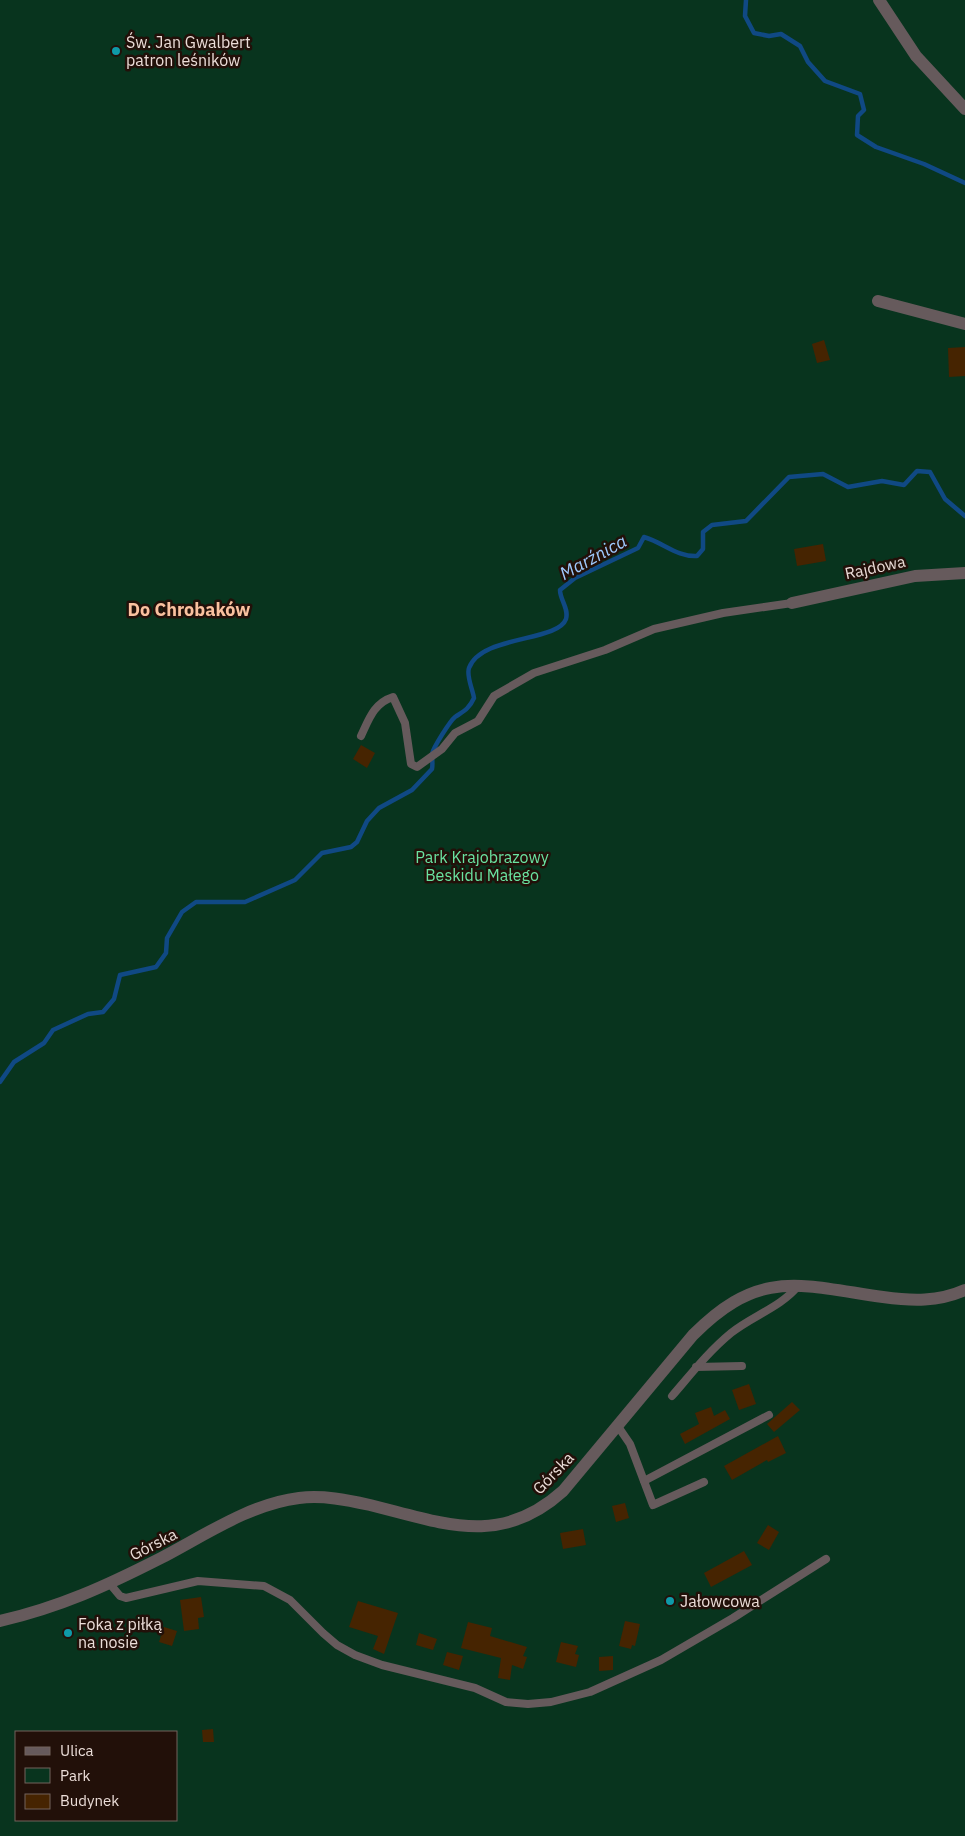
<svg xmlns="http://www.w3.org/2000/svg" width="965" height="1836" font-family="'IBM Plex Sans',sans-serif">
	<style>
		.green { fill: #08341e; fill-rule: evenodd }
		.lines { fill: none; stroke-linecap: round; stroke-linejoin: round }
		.stream { stroke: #104984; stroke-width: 4.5 }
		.building { fill: #462401 }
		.service { stroke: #665a5c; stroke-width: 8 }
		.minor { stroke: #665a5c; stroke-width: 12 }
		.tertiary { stroke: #665a5c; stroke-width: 12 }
		.culture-dot { fill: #0f9aa8; stroke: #221009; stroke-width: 2 }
		.labels { text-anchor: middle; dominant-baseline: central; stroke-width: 5; stroke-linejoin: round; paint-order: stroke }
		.poi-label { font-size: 16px; fill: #ebddd8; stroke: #221009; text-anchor: start }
		.street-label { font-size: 16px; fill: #ebddd8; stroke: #221009 }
		.park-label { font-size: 16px; fill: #6ae3a1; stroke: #221009 }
		.water-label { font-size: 18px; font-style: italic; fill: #9ec9fd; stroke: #221009 }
		.neighbourhood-label { font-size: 18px; font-weight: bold; fill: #fac19f; stroke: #221009 }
	</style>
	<rect width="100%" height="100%" fill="#2c1912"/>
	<path class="green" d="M0,0h965v1836h-965zM16,1732h160v88h-160z"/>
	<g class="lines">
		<g class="stream">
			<path d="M746,0l-1,16 9,17 15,3 12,-2 19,12 8,16 17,19 35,13 4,16 -6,6 -1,19 19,12 48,17 41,19"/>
			<path d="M0,1082l14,-20 30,-19 9,-13 35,-16 15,-2 11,-13 6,-24 36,-8 10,-14 1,-15 15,-26 14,-10h49l50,-22 27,-27 29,-6 6,-5 10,-21 12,-13 33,-18 20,-21c1,-5 0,-10 0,-15 1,-6 18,-33 23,-37 9,-6 14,-8 19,-19 -1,-8 -8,-22 -5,-30 12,-33 89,-26 97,-49 3,-11 -6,-19 -6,-29l15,-12 63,-30 6,-11c20,6 33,20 53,19l6,-7v-17l9,-7 34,-4 43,-44 34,-3 25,13 34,-6 22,4 13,-14 13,1 15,27 20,17"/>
		</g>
	</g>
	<g class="building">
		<path d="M824,340l6,20 -13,3 -5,-19z"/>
		<path d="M965,347v29l-16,1 -1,-29z"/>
		<path d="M823,544l3,17 -29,5 -3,-17z"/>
		<path d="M361,745l14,8 -8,15 -14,-9z"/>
		<path d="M749,1384l7,20 -17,6 -7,-20z"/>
		<path d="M792,1402l8,8 -26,22 -7,-8z"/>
		<path d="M711,1407l3,9 11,-6 5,9 -45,25 -5,-10 19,-10 -4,-11z"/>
		<path d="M778,1436l8,17 -18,9 -1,-2 -35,20 -8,-14z"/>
		<path d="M625,1503l4,15 -13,4 -4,-16z"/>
		<path d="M768,1525l11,7 -10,18 -12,-7z"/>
		<path d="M583,1529l3,16 -23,4 -3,-16z"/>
		<path d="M744,1551l8,14 -41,22 -7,-14z"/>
		<path d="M201,1597l3,20 -6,1 1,11 -15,2 -4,-31z"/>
		<path d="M358,1601l40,12 -14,41 -11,-5 5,-13 -29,-9z"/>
		<path d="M625,1621l15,3 -5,22 -3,-1 -1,4 -12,-3z"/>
		<path d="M468,1622l24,6 -2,8 37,11 -4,9 4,1 -4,12 -11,-4 -2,15 -12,-2 3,-20 -40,-10z"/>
		<path d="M164,1627l13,4 -5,15 -13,-4z"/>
		<path d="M419,1633l18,6 -4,11 -17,-5z"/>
		<path d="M561,1642l17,4 -3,8 4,1 -3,12 -20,-5z"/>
		<path d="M447,1652l16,4 -4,14 -16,-5z"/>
		<path d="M613,1656v14l-14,1v-14z"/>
		<path d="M213,1729l1,13h-11l-1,-12z"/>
	</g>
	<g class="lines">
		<g class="service">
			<path d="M361,736c8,-17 13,-33 32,-39l12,26 6,41 6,3 25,-18 13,-16 23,-12 16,-25 40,-23 71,-23 49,-21 69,-16 69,-10"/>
			<path d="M696,1367l46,-1"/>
			<path d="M672,1396c19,-22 37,-45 59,-63 21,-17 50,-26 67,-47"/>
			<path d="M617,1425l13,19 23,61 51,-23"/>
			<path d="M644,1481l125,-66"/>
			<path d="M110,1584l10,12 6,2 72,-17 66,5 26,14 33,33 14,12 18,10 27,10 93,23 31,14 22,2 23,-2 39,-10 71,-32 72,-42 93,-59"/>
		</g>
		<g class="minor">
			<path d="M879,0l37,56 49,53"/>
			<path d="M878,301l87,23"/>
			<path d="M792,603l123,-27 50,-3"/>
		</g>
		<path class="tertiary" d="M0,1621c60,-14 106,-35 161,-63 44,-23 89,-54 138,-60 24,-3 48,2 71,7 73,18 130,43 193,-14l130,-156c67,-67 105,-50 190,-38 29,4 55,5 82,-7"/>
	</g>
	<g class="culture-dot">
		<circle cx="116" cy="51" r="5"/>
		<circle cx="670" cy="1601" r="5"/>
		<circle cx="68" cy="1633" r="5"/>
	</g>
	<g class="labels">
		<g class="poi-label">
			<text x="126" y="42">Św. Jan Gwalbert<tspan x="126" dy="18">patron leśników</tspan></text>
			<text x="680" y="1601">Jałowcowa</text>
			<text x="78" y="1624">Foka z piłką<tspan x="78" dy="18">na nosie</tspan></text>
		</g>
		<g class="street-label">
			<text transform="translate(875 567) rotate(-12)">Rajdowa</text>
			<text transform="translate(553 1473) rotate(-46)">Górska</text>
			<text transform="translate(153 1544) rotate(-27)">Górska</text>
		</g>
		<g class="park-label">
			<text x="482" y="857">Park Krajobrazowy<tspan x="482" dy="18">Beskidu Małego</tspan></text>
		</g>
		<g class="water-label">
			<text transform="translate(593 557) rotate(-29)">Marźnica</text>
		</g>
		<g class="neighbourhood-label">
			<text x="189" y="609">Do Chrobaków</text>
		</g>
	</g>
	<rect x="15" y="1731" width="162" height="90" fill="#221009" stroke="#72625c"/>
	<rect x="25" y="1747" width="25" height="8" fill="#665a5c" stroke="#72625c"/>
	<text x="60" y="1756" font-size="15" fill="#ebddd8">Ulica</text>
	<rect x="25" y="1768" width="25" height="15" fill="#08341e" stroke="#72625c"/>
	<text x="60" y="1781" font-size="15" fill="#ebddd8">Park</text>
	<rect x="25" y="1794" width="25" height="15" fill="#462401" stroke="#72625c"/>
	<text x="60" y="1806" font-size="15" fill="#ebddd8">Budynek</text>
</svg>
